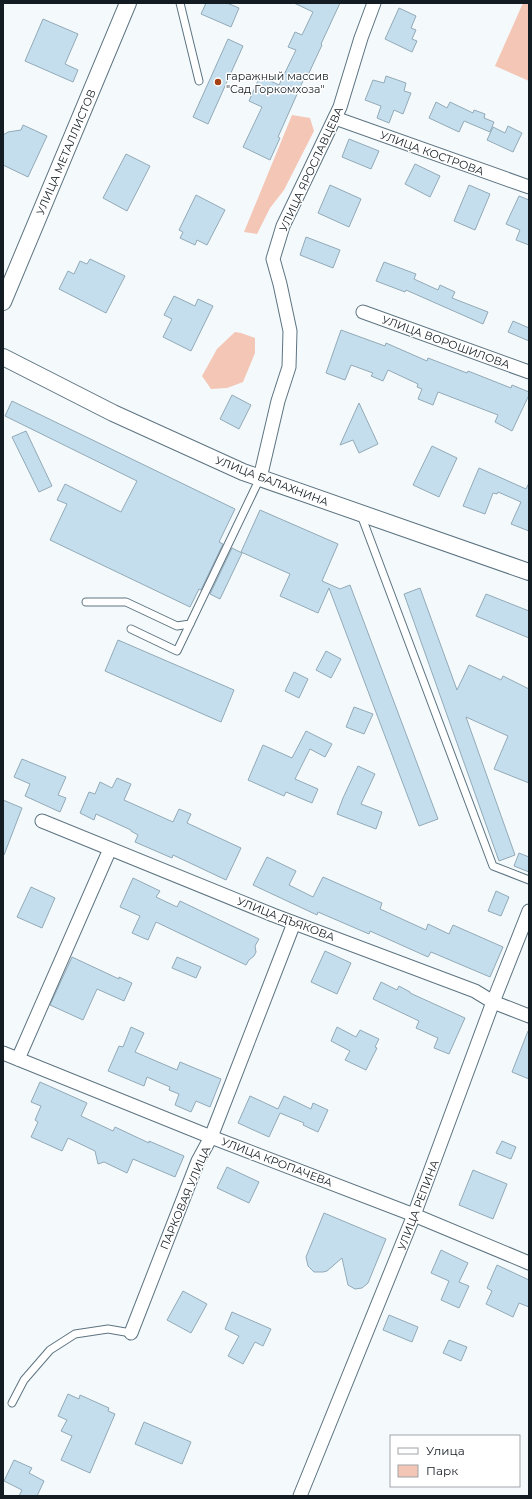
<svg xmlns="http://www.w3.org/2000/svg" width="532" height="1499" font-family="Montserrat,sans-serif">
	<style>
		.green { fill: #f4c6b5 }
		.building { fill: #c5deed; stroke: #92aab8 }
		.lines { fill: none; stroke-linecap: round; stroke-linejoin: round }
		.service-casing { stroke: #5d7481; stroke-width: 9 }
		.minor-casing { stroke: #5d7481; stroke-width: 15 }
		.tertiary-casing { stroke: #5d7481; stroke-width: 18 }
		.service { stroke: #fff; stroke-width: 7 }
		.minor { stroke: #fff; stroke-width: 13 }
		.tertiary { stroke: #fff; stroke-width: 16 }
		.poi-dot { fill: #a64115; stroke: #fff; stroke-width: 1.5 }
		.labels { text-anchor: middle; dominant-baseline: central; stroke-width: 3; stroke-linejoin: round; paint-order: stroke }
		.poi-label { font-size: 11px; fill: #131c22; stroke: #fff; text-anchor: start }
		.street-label { font-size: 11px; fill: #131c22; stroke: #fff }
	</style>
	<rect width="100%" height="100%" fill="#f4f9fc"/>
	<g class="green">
		<path d="M523,3h6v78l-34,-15z"/>
		<path d="M292,115l18,3 4,13 -30,59 -14,18 -13,26 -13,-2z"/>
		<path d="M235,332l6,1 14,5v15l-12,29 -16,6 -16,1 -9,-13 15,-27z"/>
	</g>
	<g class="building">
		<path d="M206,3h21l12,5 -8,19 -30,-13z"/>
		<path d="M294,3h46l-19,41 1,1 -14,30 -2,-1 -28,63 2,1 -10,22 -27,-13 19,-40 -13,-6 11,-25 19,9 17,-35 -8,-3 7,-15 7,3 11,-23z"/>
		<path d="M399,8l17,8 -5,12 5,2 -4,9 5,2 -5,11 -27,-13z"/>
		<path d="M43,19l35,15 -13,30 13,6 -5,12 -48,-21z"/>
		<path d="M228,39l15,7 -35,78 -15,-7z"/>
		<path d="M386,76l20,7 -2,8 7,2 -8,21 -9,-4 -5,13 -12,-5 4,-12 -16,-6 8,-20 11,3z"/>
		<path d="M436,102l11,6 3,-6 23,11 1,-3 11,4 -1,4 10,4 -4,10 -26,-11 -5,11 -30,-14z"/>
		<path d="M23,125l24,11 -19,41 -25,-12v-30l5,-3 13,-2z"/>
		<path d="M508,126l14,7 -9,19 -26,-12 6,-13 12,6z"/>
		<path d="M349,139l30,12 -8,18 -29,-12z"/>
		<path d="M126,154l24,12 -23,45 -24,-13z"/>
		<path d="M415,164l25,12 -10,21 -25,-13z"/>
		<path d="M330,185l31,14 -12,28 -31,-14z"/>
		<path d="M469,185l21,9 -15,36 -21,-9z"/>
		<path d="M196,195l29,15 -18,35 -10,-5 -2,5 -15,-7 3,-6 -4,-2z"/>
		<path d="M519,196l10,4v45l-13,-5 4,-10 -14,-6z"/>
		<path d="M306,237l34,13 -7,18 -33,-13z"/>
		<path d="M90,259l35,17 -19,37 -47,-24 9,-18 6,3 6,-13 7,3z"/>
		<path d="M384,262l32,12 -2,5 24,11 2,-5 15,7 -3,6 36,14 -5,12 -77,-34 -1,2 -29,-11z"/>
		<path d="M174,296l21,10 3,-7 15,7 -22,45 -28,-14 9,-18 -8,-4z"/>
		<path d="M513,321l16,7v13l-21,-9z"/>
		<path d="M341,330l44,16 1,-3 41,18 1,-3 39,15 1,-2 43,17 1,-3 17,7v3l-17,36 -17,-9 3,-7 -60,-23 -5,13 -15,-6 4,-10 -5,-2 1,-3 -30,-14 -5,11 -12,-5 2,-3 -22,-8 -6,15 -19,-7z"/>
		<path d="M232,395l19,10 -12,24 -19,-10z"/>
		<path d="M12,401l223,108 -16,33 4,2 -22,46 -2,-1 -9,18 -140,-67 17,-36 -10,-4 8,-16 56,28 16,-31 -132,-65z"/>
		<path d="M359,403l19,41 -19,9 -6,-13 -13,5z"/>
		<path d="M26,431l26,55 -13,6 -27,-55z"/>
		<path d="M432,446l25,12 -18,39 -26,-12z"/>
		<path d="M479,468l47,21 3,-6v48l-18,-7 10,-22 -23,-10 -1,2 -4,-1 -8,21 -22,-8z"/>
		<path d="M260,510l78,34 -16,37 18,8 10,-4 88,234 -19,7 -90,-238 -11,25 -38,-17 10,-22 -49,-22z"/>
		<path d="M232,548l10,5 -22,46 -10,-5z"/>
		<path d="M420,588l37,102 12,-25 32,15 2,-4 26,13v94l-35,-14 14,-33 -42,-19 49,138 -16,6 -95,-267z"/>
		<path d="M486,594l43,17v27l-53,-22z"/>
		<path d="M118,640l116,50 -13,32 -116,-51z"/>
		<path d="M326,651l15,8 -10,19 -15,-8z"/>
		<path d="M294,672l14,7 -9,19 -14,-7z"/>
		<path d="M354,707l19,7 -9,20 -18,-7z"/>
		<path d="M306,731l26,13 -7,13 -15,-8 -15,30 23,10 -6,14 -26,-11 -2,4 -36,-16 15,-35 29,13z"/>
		<path d="M22,759l44,18 -8,18 8,3 -6,14 -35,-16 5,-12 -16,-7z"/>
		<path d="M358,766l17,8 -14,30 21,8 -6,17 -39,-15 6,-16z"/>
		<path d="M117,778l14,6 -7,16 49,22 6,-13 12,5 -4,9 54,25 -15,32 -53,-25 -1,3 -37,-16 3,-7 -7,-4v-1l-35,-16 -2,6 -14,-7 9,-21 6,2 5,-12 12,6z"/>
		<path d="M3,800l19,8 -18,47h-1z"/>
		<path d="M519,853l10,4v15l-15,-6z"/>
		<path d="M267,857l29,14 -7,14 24,12 10,-20 59,26 -2,6 46,21 2,-6 21,10 4,-9 50,22 -13,30 -59,-25 -3,5 -58,-26 -1,3 -51,-22 -1,3 -64,-30z"/>
		<path d="M133,878l27,13 -4,6 21,10 3,-6 79,38 -4,7 1,6 -2,4 -5,4 -3,5 -90,-43 -8,18 -16,-7 8,-17 -20,-9z"/>
		<path d="M31,887l24,11 -13,30 -25,-11z"/>
		<path d="M496,891l13,6 -8,19 -13,-5z"/>
		<path d="M325,951l26,12 -14,31 -26,-12z"/>
		<path d="M72,957l47,22v-2l13,6 -8,18 -27,-12 -14,31 -33,-15z"/>
		<path d="M177,957l24,10 -5,11 -24,-10z"/>
		<path d="M381,982l16,8 2,-4 11,6v1l55,25 -16,36 -15,-6 4,-10 -22,-10 3,-7 -46,-22z"/>
		<path d="M131,1027l13,6 -9,19 42,18 3,-8 41,17 -11,28 -14,-6 -5,11 -16,-7 4,-11 -10,-4 1,-3 -23,-10 -3,9 -36,-15 11,-25 4,1z"/>
		<path d="M337,1027l19,10 4,-7 19,9 -4,8 2,1 -11,22 -21,-10 5,-9 -19,-10z"/>
		<path d="M528,1031l1,1v47l-17,-7z"/>
		<path d="M40,1082l47,21 -6,13 32,15 2,-4 34,16v-2l35,15 -9,21 -42,-18 -6,14 -23,-11 -6,2 -3,-13 -27,-13 -6,13 -31,-14 7,-15 -3,-2 6,-14 -10,-4z"/>
		<path d="M250,1096l28,13 6,-13 27,13 2,-6 15,7 -10,22 -15,-7 1,-2 -24,-10 -11,24 -31,-14z"/>
		<path d="M502,1141l14,6 -5,12 -15,-6z"/>
		<path d="M227,1167l32,15 -10,21 -32,-15z"/>
		<path d="M473,1170l34,14 -14,35 -34,-14z"/>
		<path d="M324,1213l62,26 -18,44 -6,5 -7,1 -7,-4 -6,-27 -15,13 -4,1h-9l-6,-6 -2,-9z"/>
		<path d="M441,1250l27,13 -9,19 10,4 -10,22 -18,-8 8,-19 -18,-8z"/>
		<path d="M497,1265l32,15v27l-10,-4 -6,14 -27,-13 6,-13 -5,-3z"/>
		<path d="M183,1291l24,13 -16,29 -24,-13z"/>
		<path d="M232,1312l39,17 -8,17 -8,-4 -12,22 -15,-8 11,-20 -14,-7z"/>
		<path d="M389,1315l29,12 -6,15 -29,-12z"/>
		<path d="M449,1340l18,7 -6,14 -18,-8z"/>
		<path d="M68,1394l11,5 1,-4 29,13 -1,3 7,3 -25,59 -29,-13 11,-24 -11,-5 6,-11 -9,-4z"/>
		<path d="M144,1422l47,20 -9,22 -47,-20z"/>
		<path d="M14,1460l18,8 -3,5 15,8 -7,15h-18l3,-6 -18,-9z"/>
	</g>
	<g class="lines">
		<defs>
			<g id="service">
				<path d="M180,3l19,78"/>
				<path d="M361,515l132,351 36,14"/>
				<path d="M86,602h40l51,24 13,-2 70,-146"/>
				<path d="M131,629l46,22 13,-27"/>
				<path d="M12,1403l12,-23 26,-30 25,-16 33,-5 23,4"/>
			</g>
			<g id="minor">
				<path d="M335,118l194,69"/>
				<path d="M363,312l166,60"/>
				<path d="M260,478l18,-77 11,-34 1,-36 -10,-47 -7,-25 10,-33 57,-119 21,-69 13,-35"/>
				<path d="M42,821l231,94 202,76 18,11 36,14"/>
				<path d="M3,1053l208,84 203,78 115,48"/>
				<path d="M18,1059l92,-210"/>
				<path d="M131,1333l67,-172 13,-24 83,-214"/>
				<path d="M300,1496l114,-281 79,-213 36,-91"/>
			</g>
			<g id="tertiary">
				<path d="M3,302l125,-299"/>
				<path d="M3,357l110,56 130,59 286,100"/>
			</g>
		</defs>
		<use href="#service" class="service-casing"/>
		<use href="#minor" class="minor-casing"/>
		<use href="#tertiary" class="tertiary-casing"/>
		<use href="#service" class="service"/>
		<use href="#minor" class="minor"/>
		<use href="#tertiary" class="tertiary"/>
	</g>
	<circle class="poi-dot" cx="218" cy="82" r="4"/>
	<g class="labels">
		<g class="poi-label">
			<text x="226" y="76">гаражный массив<tspan x="226" dy="13">"Сад Горкомхоза"</tspan></text>
		</g>
		<g class="street-label">
			<text transform="translate(66 152) rotate(-67)">УЛИЦА МЕТАЛЛИСТОВ</text>
			<text transform="translate(432 153) rotate(20)">УЛИЦА КОСТРОВА</text>
			<text transform="translate(311 169) rotate(-65)">УЛИЦА ЯРОСЛАВЦЕВА</text>
			<text transform="translate(446 342) rotate(20)">УЛИЦА ВОРОШИЛОВА</text>
			<text transform="translate(272 481) rotate(21)">УЛИЦА БАЛАХНИНА</text>
			<text transform="translate(286 919) rotate(21)">УЛИЦА ДЪЯКОВА</text>
			<text transform="translate(277 1162) rotate(21)">УЛИЦА КРОПАЧЕВА</text>
			<text transform="translate(185 1198) rotate(-67)">ПАРКОВАЯ УЛИЦА</text>
			<text transform="translate(418 1205) rotate(-69)">УЛИЦА РЕПИНА</text>
		</g>
	</g>
	<rect width="532" height="1499" fill="none" stroke="#131c22" stroke-width="8"/>
	<rect x="390" y="1435" width="130" height="52" fill="#ffffff" stroke="#a1a4a7"/>
	<rect x="398" y="1448" width="20" height="6" fill="#ffffff" stroke="#a1a4a7"/>
	<text x="426" y="1455" font-size="12" fill="#131c22">Улица</text>
	<rect x="398" y="1465" width="20" height="12" fill="#f4c6b5" stroke="#a1a4a7"/>
	<text x="426" y="1475" font-size="12" fill="#131c22">Парк</text>
</svg>
